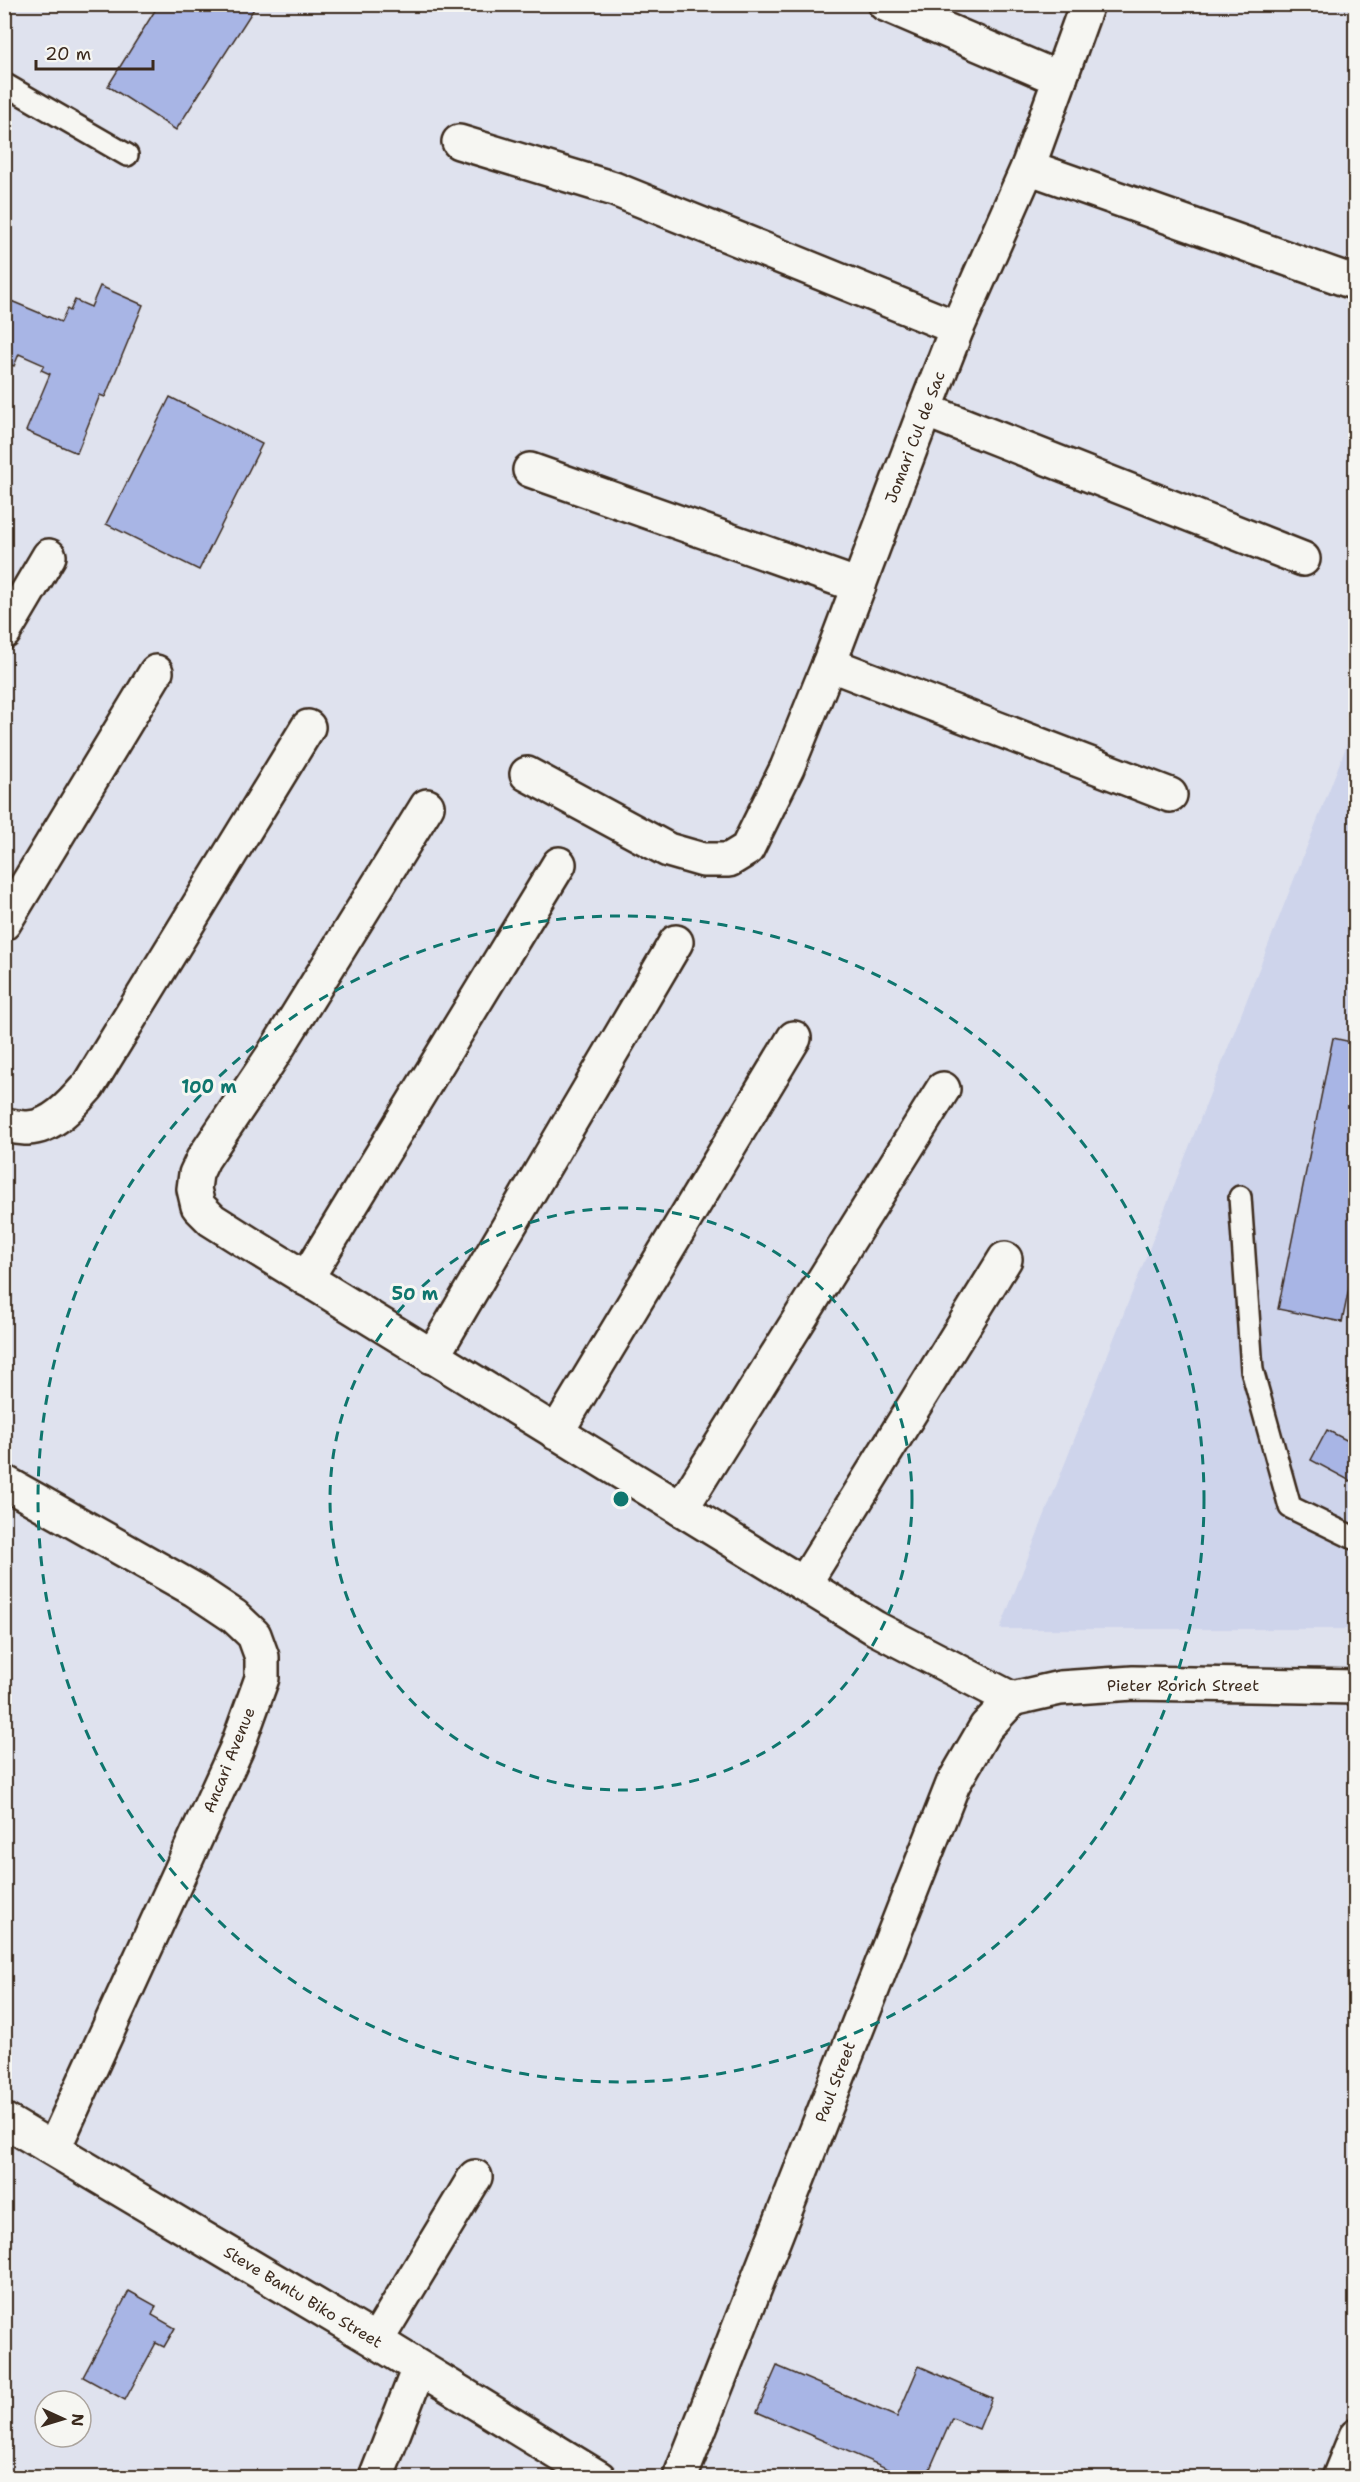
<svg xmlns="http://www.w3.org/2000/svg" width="1360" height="2482" font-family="'Shantell Sans',sans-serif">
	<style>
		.built { fill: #ced4eb }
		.building { fill: #a8b5e5; stroke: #3b2a1e; stroke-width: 1.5 }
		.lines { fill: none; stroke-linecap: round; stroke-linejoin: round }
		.service-casing { stroke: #3b2a1e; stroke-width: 26 }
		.minor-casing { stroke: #3b2a1e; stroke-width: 38 }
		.service { stroke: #f6f6f2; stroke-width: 21 }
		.minor { stroke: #f6f6f2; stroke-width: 33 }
		.ring { fill: none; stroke: #0f766e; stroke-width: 3; stroke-dasharray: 10 8 }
		.labels { text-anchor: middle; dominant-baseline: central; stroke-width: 6; stroke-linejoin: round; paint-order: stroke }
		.street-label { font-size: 16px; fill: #3b2a1e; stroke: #f6f6f2 }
		.centre { fill: #0f766e; stroke: #f6f6f2; stroke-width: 3 }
		.ring-label { font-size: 18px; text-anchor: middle; font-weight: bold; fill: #0f766e; stroke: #f6f6f2; stroke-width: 6; stroke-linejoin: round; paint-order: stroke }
	</style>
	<rect width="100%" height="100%" fill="#dfe2ee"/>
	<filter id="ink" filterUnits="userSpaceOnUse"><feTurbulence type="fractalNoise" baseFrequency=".0167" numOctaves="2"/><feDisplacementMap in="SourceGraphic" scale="12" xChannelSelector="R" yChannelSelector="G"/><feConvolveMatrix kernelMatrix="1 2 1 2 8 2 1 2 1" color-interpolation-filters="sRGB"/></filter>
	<g filter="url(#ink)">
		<path class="built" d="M1355,724v905h-355z"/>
		<g class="building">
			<path d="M159,4h98l-81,126 -68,-44z"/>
			<path d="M100,286l43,19 -38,92 -5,-2 -23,58 -51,-22 24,-57 -9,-4 3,-5 -25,-11 -5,12 -10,-4v-64l57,24 6,-13 3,2 5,-11 16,7z"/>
			<path d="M170,397l92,47 -63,126 -93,-46z"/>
			<path d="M1333,1038l23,5v212l-14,67 -64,-13z"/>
			<path d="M1327,1430l29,15v39l-45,-24z"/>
			<path d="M129,2291l27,15 -4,9 23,13 -11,19 -8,-4 -31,57 -42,-23z"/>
			<path d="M777,2366l120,51 22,-51 73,32 -13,31 -27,-11 -26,60h-39l4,-8 -134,-58z"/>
		</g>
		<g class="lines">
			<defs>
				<g id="service">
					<path d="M4,84l123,71"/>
					<path d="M1240,1197l12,173 38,137 66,32"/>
				</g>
				<g id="minor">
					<path d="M885,4l175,75"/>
					<path d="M459,142l155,47 343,139"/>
					<path d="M1028,167l328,116"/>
					<path d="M925,410l378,149"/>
					<path d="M530,470l329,116"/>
					<path d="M4,632l45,-76"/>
					<path d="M829,664l341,131"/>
					<path d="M527,774l141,76 35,10h26l18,-11 40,-81 42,-104 96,-254 32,-82 71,-161 59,-163"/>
					<path d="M427,806l-154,249 -70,104 -7,15 -2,15 4,17 14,14 38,24 625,384 137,71"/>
					<path d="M4,923l152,-251"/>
					<path d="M4,1125c8,1 16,3 24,3 25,-1 45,-25 60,-42l220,-359"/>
					<path d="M306,1279l253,-415"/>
					<path d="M432,1357l244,-415"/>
					<path d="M556,1433l238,-395"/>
					<path d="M4,1482l191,108 39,26 20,19 8,22v21l-26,72 -182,398"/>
					<path d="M681,1509l262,-420"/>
					<path d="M804,1584l201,-325"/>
					<path d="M1012,1699l48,-11 73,-5 223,4"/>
					<path d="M4,2120l372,221 223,137"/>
					<path d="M376,2341l99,-164"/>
					<path d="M376,2478l43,-110"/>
					<path d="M680,2478l273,-694 33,-57 26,-28"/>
					<path d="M1339,2478l17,-42"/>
				</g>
			</defs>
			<use href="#service" class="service-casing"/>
			<use href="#minor" class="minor-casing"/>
			<use href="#service" class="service"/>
			<use href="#minor" class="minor"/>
		</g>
	</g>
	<g class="ring">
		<circle cx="621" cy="1499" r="291"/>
		<circle cx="621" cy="1499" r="583"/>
	</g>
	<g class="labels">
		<g class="street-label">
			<text transform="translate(915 437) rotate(-69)">Jomari Cul de Sac</text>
			<text x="1183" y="1685">Pieter Rorich Street</text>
			<text transform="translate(229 1760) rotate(-68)">Ancari Avenue</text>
			<text transform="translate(835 2082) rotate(-69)">Paul Street</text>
			<text transform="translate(303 2297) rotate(31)">Steve Bantu Biko Street</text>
		</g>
	</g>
	<circle cx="621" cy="1499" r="9" class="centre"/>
	<g class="ring-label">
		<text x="209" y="1093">100 m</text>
		<text x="415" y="1300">50 m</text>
	</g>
	<rect width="1360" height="2482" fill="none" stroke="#f6f6f2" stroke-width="24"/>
	<rect x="12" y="12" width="1336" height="2458" fill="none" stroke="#3b2a1e" stroke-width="2" filter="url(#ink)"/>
	<g transform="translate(63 2419) rotate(94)"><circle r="28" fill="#f6f6f2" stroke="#aba49d" stroke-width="1.5"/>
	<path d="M0-4.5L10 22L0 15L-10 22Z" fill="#3b2a1e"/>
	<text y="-9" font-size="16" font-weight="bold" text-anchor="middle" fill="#3b2a1e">N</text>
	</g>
	<path d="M36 60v9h117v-9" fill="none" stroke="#3b2a1e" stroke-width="3"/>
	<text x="45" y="60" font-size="18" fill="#3b2a1e" stroke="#f6f6f2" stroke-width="4.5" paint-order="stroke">20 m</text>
</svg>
